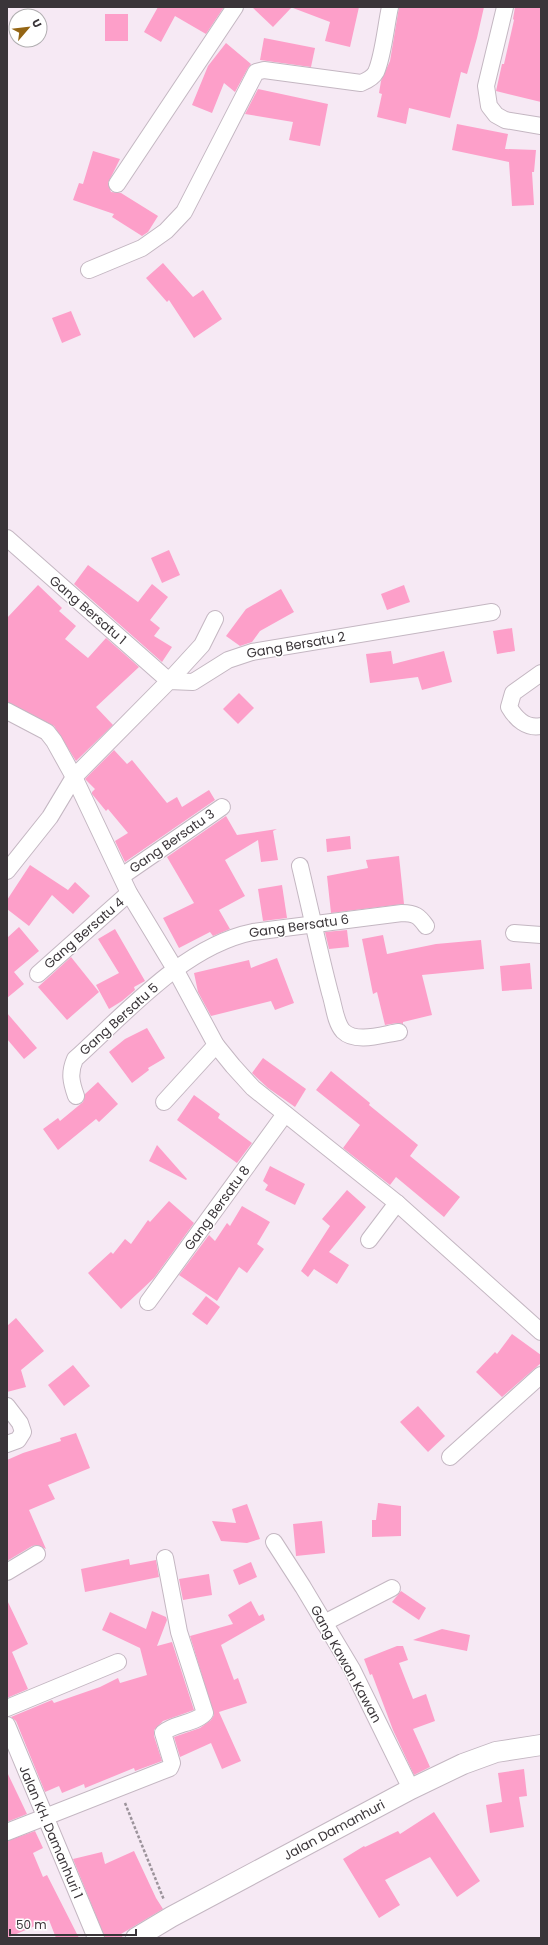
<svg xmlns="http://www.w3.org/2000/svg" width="548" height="1945" font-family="Poppins,sans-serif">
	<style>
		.building { fill: #fd9fc9 }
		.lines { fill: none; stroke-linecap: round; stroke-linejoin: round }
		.minor-casing { stroke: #c4b7c2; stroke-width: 18 }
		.tertiary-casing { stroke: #c4b7c2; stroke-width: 22 }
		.path { stroke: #9c939b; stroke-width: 2.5; stroke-dasharray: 3 2; stroke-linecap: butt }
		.minor { stroke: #fff; stroke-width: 16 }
		.tertiary { stroke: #fff; stroke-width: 20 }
		.labels { text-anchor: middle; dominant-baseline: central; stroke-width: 3; stroke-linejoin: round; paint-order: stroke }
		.street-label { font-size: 13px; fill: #3a3539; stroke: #fff }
	</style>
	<rect width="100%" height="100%" fill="#f6e9f4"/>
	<g class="building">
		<path d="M158,7h66l-18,27 -31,-18 -14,26 -17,-10z"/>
		<path d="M252,7h40l-19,20z"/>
		<path d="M359,7l-9,40 -25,-6 5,-19 -37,-14z"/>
		<path d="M399,7h85l-7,31 -10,36 -6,-2 -11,46 -41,-10 -3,16 -29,-7 5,-23 -3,-1 2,-12 9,-20z"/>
		<path d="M515,7h26v95l-45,-11 6,-27h2l10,-44 -1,-1z"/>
		<rect x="105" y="14" width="23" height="27"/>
		<path d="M264,38l51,10 -4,19 -51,-7z"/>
		<path d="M226,43l25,21 -3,4 -13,24 -11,-9 -12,30 -20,-8 16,-39z"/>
		<path d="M258,89l70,15 -8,42 -31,-6 4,-18 -48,-8z"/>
		<path d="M457,124l51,10 -3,15 31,1 -2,22h-2l2,33 -22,1 -3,-44 -57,-12z"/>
		<path d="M93,151l27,8 -12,24 3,9 10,1 37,23 -10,16 -6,4 -30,-19 2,-3 -41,-14 6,-17 4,1z"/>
		<path d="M163,263l30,34 10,-7 19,29 -28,19 -25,-38 -2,2 -21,-24z"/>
		<path d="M71,311l10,24 -19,8 -10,-25z"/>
		<path d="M169,550l11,25 -18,8 -11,-25z"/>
		<path d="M88,565l50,37 14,-18 16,13 -18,23 10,8 -6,8 18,11 -10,15 -88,-78z"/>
		<path d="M38,585l24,23 -3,3 17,15 -11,13 23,19 18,-20 33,29 -43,40 17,18 -37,36 -22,-35 -47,-24v-84z"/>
		<path d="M404,585l6,17 -23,8 -6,-16z"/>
		<path d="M281,589l13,23 -34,19 -8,11 -12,4 -14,-10 20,-27z"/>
		<path d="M512,628l3,23 -18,3 -4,-23z"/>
		<path d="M391,651l2,13 51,-13 8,31 -30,8 -4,-13 -48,6 -4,-29z"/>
		<path d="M239,693l15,15 -16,16 -15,-15z"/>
		<path d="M114,750l13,14 5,-4 35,43 10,-6 5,10 27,-17 6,10 -90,62 -10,-21 13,-8 -20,-24 -2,2 -14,-17v-2l3,-3 -10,-10z"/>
		<path d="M226,816l11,19 40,-6 -4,2 5,29 -17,2 -3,-22 -33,20 20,36 -26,14 11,19 -17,7 -3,-4 -31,16 -16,-30 31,-15 -27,-46z"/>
		<path d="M350,836l1,13 -24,3 -1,-13z"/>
		<path d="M399,856l5,48 -73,9 -4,-37 41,-8 -2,-8z"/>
		<path d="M30,865l38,25 7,-8 15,14 -17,18 -21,-19 -23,31 -22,-17v-9z"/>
		<path d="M282,885l5,33 -24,3 -5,-32z"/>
		<path d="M19,927l20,24 -25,21 10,12 -17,14v-60z"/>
		<path d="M115,929l30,52 -11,6 1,3 -13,11 -13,8 -13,-24 23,-12 -21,-34z"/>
		<path d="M347,930l2,17 -20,2 -4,-17z"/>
		<path d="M383,935l4,19 49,-10 45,-4 3,29 -62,6 10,40 -29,7v2l-6,-1 -12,2 -8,-33 -4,2 -11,-55z"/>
		<path d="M71,957l28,35 -32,28 -29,-33z"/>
		<path d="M277,958l17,45 -19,7 -4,-9 -60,15 -13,-24 -4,-19 55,-13 2,8z"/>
		<path d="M530,963l2,26 -30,2 -2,-25z"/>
		<path d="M7,1013l30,35 -13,11 -17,-20z"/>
		<path d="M147,1028l18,30 -17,10 1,2 -17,13 -23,-31 16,-13z"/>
		<path d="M263,1058l43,31 -11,18 -27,-19 -16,-15z"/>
		<path d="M331,1071l39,32 -1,2 49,40 -8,11 50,41 -16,20 -48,-40 -6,8 -47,-37 17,-23 -44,-35z"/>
		<path d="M98,1082l20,22 -19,18 -3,-3 -38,31 -15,-21 15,-11 2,3 23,-19 2,-8z"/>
		<path d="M194,1095l26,19 -2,4 34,25 -15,20 -60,-43z"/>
		<path d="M157,1145l30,34 -1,1 -37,-19z"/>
		<path d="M270,1166l35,18 -10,21 -30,-15 3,-5 -5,-4z"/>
		<path d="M347,1190l19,17 -37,45 20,13 -12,19 -23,-15 -6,8 -7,-6 29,-45 -8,-7z"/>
		<path d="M169,1201l25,22 -40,55 -33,31 -33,-36 23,-21 2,2 12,-15 6,5 17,-24 2,2z"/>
		<path d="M242,1206l28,16 -13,22 7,5 -17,24 -8,-6 -22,34 -38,-26 30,-40 6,6 12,-18 3,3z"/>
		<path d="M206,1296l14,11 -13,18 -15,-11z"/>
		<path d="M16,1318l28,33 -23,19 5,17 -19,5v-66z"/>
		<path d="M512,1334l29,21v8l-39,34 -26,-25 19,-20 2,2z"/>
		<path d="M73,1365l17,21 -26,20 -16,-21z"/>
		<path d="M418,1406l27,30 -17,16 -28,-30z"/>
		<path d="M76,1433l14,35 -42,17 7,14 -26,11 17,39 -9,-4 -5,1 -25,15v-101l16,-7 38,-12 -1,-3z"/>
		<path d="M378,1503l23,3v30l-29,1v-17h4z"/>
		<path d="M247,1504l13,35 -13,4 -26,-2 -9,-20 24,2 -4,-14z"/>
		<path d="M322,1521l3,32 -29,3 -3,-32z"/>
		<path d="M129,1559l1,6 26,-5 3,17 -74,15 -4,-23z"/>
		<path d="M251,1562l6,15 -18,8 -6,-15z"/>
		<path d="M209,1574l3,21 -29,5 -4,-21z"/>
		<path d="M401,1591l25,17 -7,12 -27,-18z"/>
		<path d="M7,1600l21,44 -16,8 16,37 -21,9z"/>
		<path d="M251,1601l8,15 4,-2 2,6 -44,25 13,35 4,-2 9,25 -28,9 22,49 -19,8 -11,-26 -31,14 -6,-20 26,-9 11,-8 3,-5 -24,-79 43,-12 -5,-9z"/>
		<path d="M152,1611l14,6 1,3 -10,26 15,-4 22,68 -31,11 -9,9v6l8,25 -27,10 -1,-3 -49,20 -1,-4 -22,9 -3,-7 -14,6 -29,-71 -5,-4 41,-17 2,3 46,-16 18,-9 2,5 27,-8 -7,-27 -38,-18 8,-18 36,17z"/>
		<path d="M442,1629l28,6 -3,16 -54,-11z"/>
		<path d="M397,1646h6l5,14 -9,3 14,36 13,-5 9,27 -22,8 17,38 -16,8 -21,-45 -21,-56 -2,1 -6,-16z"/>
		<path d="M524,1769l3,27 -8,1 5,30 -34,6 -4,-28 16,-3 -4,-29z"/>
		<path d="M7,1772l20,42 -20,8z"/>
		<path d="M434,1812l46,69 -23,16 -27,-40 -45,23 15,25 -21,13 -36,-59 21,-13 1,1 33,-16 2,3z"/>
		<path d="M35,1831l8,17 -10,5 10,24 4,-2 32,63h-23l-7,-18 -42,18v-97z"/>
		<path d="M134,1851l22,47 7,11 -42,25 2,4h-18l-32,-79 29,-7 3,12z"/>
	</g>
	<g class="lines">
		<defs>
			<g id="minor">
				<path d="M505,7l-19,79 3,20 7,9 9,5 36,6"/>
				<path d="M117,184l118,-177"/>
				<path d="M89,270l53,-22 24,-17 18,-19 72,-140 8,-2 97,13c5,-2 12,-5 15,-11 7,-15 10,-47 14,-65"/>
				<path d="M7,538l162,143 33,-36 13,-26"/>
				<path d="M541,673l-28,20 -4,14c7,12 18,22 32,19"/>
				<path d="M7,711l40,21 7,9 20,36 55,116 46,76 41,76 17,21 20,22 144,115 144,129"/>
				<path d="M300,866c10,42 19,85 30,127 4,12 5,29 13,38 13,13 41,3 56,1"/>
				<path d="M7,871l43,-54 24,-40 95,-96 24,1 35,-22 24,-8 240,-40"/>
				<path d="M122,876l100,-69"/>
				<path d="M514,933l27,2"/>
				<path d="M38,974l91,-81"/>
				<path d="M76,1096c-5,-14 -7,-23 -1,-37 51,-46 109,-113 178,-127l149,-19c13,0 17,3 24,13"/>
				<path d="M164,1102l52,-57"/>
				<path d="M369,1240l28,-37"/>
				<path d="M148,1302l137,-188"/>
				<path d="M7,1406l13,17 3,9 -5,8 -11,4"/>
				<path d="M450,1457l91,-82"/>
				<path d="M274,1542l29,45 49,82 59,120"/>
				<path d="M7,1572l30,-18"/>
				<path d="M324,1623l68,-35"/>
				<path d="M7,1708l111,-46"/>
				<path d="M7,1725l89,213"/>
				<path d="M7,1832l163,-64 2,-5 -9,-30c11,-10 32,-9 42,-20l-26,-81 -14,-74"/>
			</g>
			<path id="tertiary" d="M136,1938l35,-21 240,-128 52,-25 33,-12 45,-7"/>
		</defs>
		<use href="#minor" class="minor-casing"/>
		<use href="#tertiary" class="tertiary-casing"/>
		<path class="path" d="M125,1803l39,97"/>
		<use href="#minor" class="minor"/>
		<use href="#tertiary" class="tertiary"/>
	</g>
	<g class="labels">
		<g class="street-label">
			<text transform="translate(88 610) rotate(41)">Gang Bersatu 1</text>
			<text transform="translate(296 645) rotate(-10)">Gang Bersatu 2</text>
			<text transform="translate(172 841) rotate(-35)">Gang Bersatu 3</text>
			<text transform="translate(299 926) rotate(-8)">Gang Bersatu 6</text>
			<text transform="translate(84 933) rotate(-41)">Gang Bersatu 4</text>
			<text transform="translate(119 1019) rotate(-42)">Gang Bersatu 5</text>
			<text transform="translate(217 1208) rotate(-54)">Gang Bersatu 8</text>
			<text transform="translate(346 1664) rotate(61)">Gang Kawan Kawan</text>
			<text transform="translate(334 1830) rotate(-28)">Jalan Damanhuri</text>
			<text transform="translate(51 1832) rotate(67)">Jalan KH. Damanhuri 1</text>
		</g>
	</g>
	<rect width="548" height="1945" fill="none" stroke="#3a3539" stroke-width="16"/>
	<g transform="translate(28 28) rotate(62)"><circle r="19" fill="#ffffff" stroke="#b0aeb0"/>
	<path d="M0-3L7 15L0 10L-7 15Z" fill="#946514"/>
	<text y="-6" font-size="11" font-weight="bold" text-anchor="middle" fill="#3a3539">U</text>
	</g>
	<path d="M10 1929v6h126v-6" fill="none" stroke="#3a3539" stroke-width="2"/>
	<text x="16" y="1929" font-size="12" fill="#3a3539" stroke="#ffffff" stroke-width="3" paint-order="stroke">50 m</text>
</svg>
